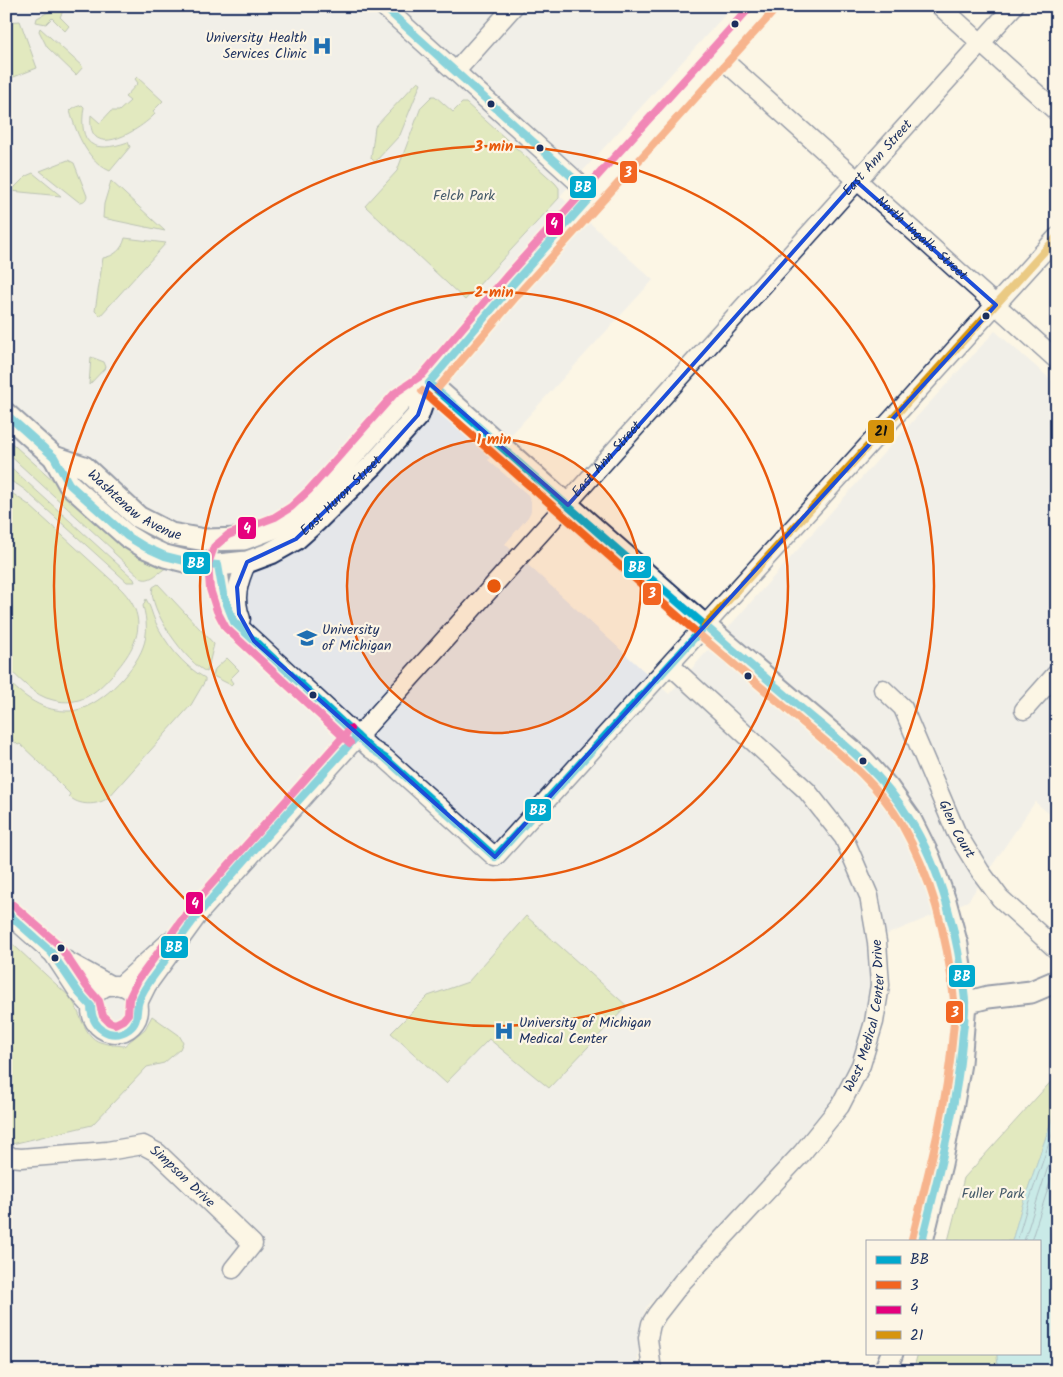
<svg xmlns="http://www.w3.org/2000/svg" width="1063" height="1377" font-family="Kalam,sans-serif">
	<style>
		.built { fill: #e5e7ea }
		.green { fill: #c3da90; stroke: #6f8477 }
		.water { fill: #8cdce8; stroke: #5f97b1 }
		.lines { fill: none; stroke-linecap: round; stroke-linejoin: round }
		.shore { stroke: #487495; stroke-width: 1 }
		.minor-casing { stroke: #1b2f5e; stroke-width: 21 }
		.major-casing { stroke: #1b2f5e; stroke-width: 25 }
		.minor { stroke: #fcf5e5; stroke-width: 18 }
		.major { stroke: #fcf5e5; stroke-width: 21 }
		.bus-1-casing { stroke: #fcf5e5; stroke-width: 11 }
		.bus-2-casing { stroke: #fcf5e5; stroke-width: 11 }
		.bus-3-casing { stroke: #fcf5e5; stroke-width: 11 }
		.bus-4-casing { stroke: #fcf5e5; stroke-width: 11 }
		.bus-1 { stroke: #00a9ce; stroke-width: 8 }
		.bus-2 { stroke: #f26522; stroke-width: 8 }
		.bus-3 { stroke: #e5007d; stroke-width: 8 }
		.bus-4 { stroke: #d6940e; stroke-width: 8 }
		.marked { fill: none; stroke: #1d4ed8; stroke-width: 4; stroke-linejoin: round }
		.ring { fill: none; stroke: #e8590c; stroke-width: 2.5 }
		.bus-dot { fill: #1b2f5e; stroke: #fcf5e5; stroke-width: 2 }
		.labels { text-anchor: middle; dominant-baseline: central; stroke-width: 4.5; stroke-linejoin: round; paint-order: stroke }
		.poi-label { font-size: 14px; fill: #1b2f5e; stroke: #fcf5e5; text-anchor: start }
		.street-label { font-size: 14px; fill: #1b2f5e; stroke: #fcf5e5 }
		.park-label { font-size: 14px; fill: #455a6a; stroke: #fcf5e5 }
		.centre { fill: #e8590c; stroke: #fcf5e5; stroke-width: 2.5 }
		.ring-label { font-size: 15px; text-anchor: middle; font-weight: bold; fill: #e8590c; stroke: #fcf5e5; stroke-width: 4.5; stroke-linejoin: round; paint-order: stroke }
		.line-badge { stroke: #fcf5e5; stroke-width: 2 }
		.badge-label { font-size: 14px; text-anchor: middle; font-weight: bold; fill: #fff }
		.pale-badge-label { font-size: 14px; text-anchor: middle; font-weight: bold; fill: #111 }
	</style>
	<rect width="100%" height="100%" fill="#fcf5e5"/>
	<filter id="ink" filterUnits="userSpaceOnUse"><feTurbulence type="fractalNoise" baseFrequency=".02" numOctaves="2"/><feDisplacementMap in="SourceGraphic" scale="10" xChannelSelector="R" yChannelSelector="G"/><feConvolveMatrix kernelMatrix="1 2 1 2 8 2 1 2 1" color-interpolation-filters="sRGB"/></filter>
	<g filter="url(#ink)">
		<path class="built" d="M6,6h727l-173,190 93,84 -165,180 40,35 3,6v10l-3,6 -23,27 164,150 213,-239 113,-124 62,54v435l-22,-18 -67,99 -97,40 2,50 -10,55 -20,41 -25,34 -172,187 -6,20 -3,43h-631z"/>
		<g class="green">
			<path d="M58,7l5,4 -3,6 9,9 -4,5 -13,-13 -6,6 -10,-2 1,-4z"/>
			<path d="M20,21l17,47 -31,12v-58z"/>
			<path d="M40,28l43,39 -7,8 -29,-28 -8,-16z"/>
			<path d="M137,77l26,24 -10,10 2,3c-16,17 -69,49 -64,1l9,8 11,-12h8l11,-10 -5,-4 13,-14 -3,-4z"/>
			<path d="M418,81l3,2 -21,52 -25,27 -4,-4 4,-31z"/>
			<path d="M432,96h3l18,16 9,-9h4l89,80 4,5v10l-94,102 -100,-94 32,-35 24,-64z"/>
			<path d="M82,105l2,2c-6,38 9,47 44,35l2,5 -20,24c-21,-9 -33,-35 -40,-60l3,-3z"/>
			<path d="M68,160l6,3 13,33c-1,4 -3,6 -8,6l-39,-31z"/>
			<path d="M33,173l28,23 -50,-5 15,-15z"/>
			<path d="M111,181l54,50 -62,-13 1,-14z"/>
			<path d="M125,238l41,5 -66,73 -5,-5 8,-53c11,-2 19,-8 22,-20z"/>
			<path d="M91,357l13,5 2,5 -17,18z"/>
			<path d="M6,438l106,95 55,32 -1,3c-7,4 -17,15 -25,10l-28,-26v-2l-107,-98z"/>
			<path d="M6,463l128,116 1,3h-8l-102,-92 -7,-5 -12,-6z"/>
			<path d="M6,489l23,16 90,82c32,31 19,59 -7,88 -16,18 -33,32 -59,25 -19,-4 -33,-21 -47,-34z"/>
			<path d="M158,584l56,60 -7,28c-19,-7 -61,-65 -54,-85z"/>
			<path d="M146,599c4,6 6,15 9,22 10,22 28,45 50,57v3l-14,24 -83,93c-11,8 -30,8 -39,-2l1,-2 -14,-14 1,-1 -37,-35 -2,1 -12,-11v-55c18,18 37,33 64,32 27,-1 64,-39 73,-64 5,-13 4,-27 0,-41z"/>
			<path d="M227,658l12,12 -9,9 3,4 -2,2 -18,-9 2,-7z"/>
			<path d="M526,916l101,90 -78,82 -60,-49 -43,44 -55,-50 37,-37 40,-14z"/>
			<path d="M6,938l65,60c9,13 13,39 29,44 8,3 16,3 24,4l21,-17 7,-13 27,19 4,7 -3,7 -16,14 -17,4 -55,58 -80,19 -6,-6z"/>
			<path d="M1057,1075v30l-35,101 -10,35h-64l16,-63z"/>
			<path d="M918,1353h79l1,18h-85z"/>
		</g>
		<path class="water" d="M1057,1105v266h-59l-1,-18h42v-112h-27l10,-35z"/>
		<g class="lines">
			<g class="shore">
				<path d="M1017,1241l10,-34 30,-87"/>
				<path d="M1024,1241l33,-102"/>
				<path d="M1031,1241l26,-80"/>
			</g>
			<defs>
				<g id="minor">
					<path d="M383,6l209,189"/>
					<path d="M940,6l117,106"/>
					<path id="s1" d="M720,57l337,303"/>
					<path d="M456,71l58,-65"/>
					<path d="M218,565c2,22 5,37 16,57l137,127 14,9 110,99 562,-620"/>
					<path d="M241,619c-8,-21 -3,-37 6,-57"/>
					<path id="s2" d="M883,689l20,19 53,124 24,39 20,27 57,52"/>
					<path d="M1024,710l33,-37"/>
					<path d="M6,912l45,40 61,34"/>
					<path d="M52,952l27,41 12,13"/>
					<circle cx="115" cy="1009" r="24"/>
					<path d="M120,986l51,-46"/>
					<path id="s3" d="M138,1003l9,-18 53,-73 814,-906"/>
					<path id="s4" d="M6,1153l5,4 10,1 86,-7 36,-6 15,8 95,91 -20,25"/>
					<path id="s5" d="M652,1371l-4,-33 3,-14 6,-10 25,-32 120,-129 38,-47 21,-41 13,-43 6,-37 -3,-43 -8,-46 -25,-58 -37,-47 -137,-126"/>
				</g>
				<g id="major">
					<path d="M429,383l276,243 157,133 26,29 22,31 19,38 16,44 12,44 8,58 -5,60 -7,40 -12,61 -19,77"/>
					<path id="s6" d="M6,414l48,43 15,27 58,52 18,11 20,9 28,7 25,2 29,-3 24,-9 25,-14 19,-17 59,-58 44,-49 11,-32"/>
					<path id="s7" d="M54,457l30,10 54,50 33,17 34,6 39,-1 35,-13 18,-11 19,-18 86,-97 27,-17 84,-99 59,-66 193,-212"/>
					<path d="M965,1003l23,-6 43,-5 26,-11"/>
					<path d="M885,1371l7,-18"/>
				</g>
			</defs>
			<use href="#minor" class="minor-casing"/>
			<use href="#major" class="major-casing"/>
			<use href="#minor" class="minor"/>
			<use href="#major" class="major"/>
			<defs>
				<g id="bus-1">
					<path d="M383,6l209,189 -79,89 -84,99c93,82 185,165 279,245 33,29 66,57 99,85 39,32 76,62 102,105 33,52 50,121 56,182 1,14 -2,29 -3,43 -6,67 -24,133 -40,198"/>
					<path d="M6,414l48,43 15,27 58,52 18,11 20,9 28,7 25,2 5,29 11,28 137,127 14,9 110,99 210,-231"/>
					<path d="M6,912l45,40 28,41 12,13c0,21 19,36 38,23 11,-8 6,-18 10,-28 4,-13 14,-24 22,-35 13,-18 25,-38 40,-55 50,-60 104,-117 156,-175"/>
				</g>
				<g id="bus-2">
					<path d="M437,389l84,-98 251,-278"/>
					<path d="M422,391c94,82 186,165 280,246 33,28 66,56 99,84 37,31 76,61 101,104 30,53 46,115 52,175 2,14 -1,29 -2,43 -6,66 -24,131 -40,196"/>
				</g>
				<g id="bus-3">
					<path d="M350,743l-124,-115 -9,-17 -7,-22 -2,-25 6,-17 14,-12 47,-18 16,-10 18,-17 86,-97 27,-18 84,-98 245,-271"/>
					<path d="M13,905l46,40 28,42 12,14 4,15 6,6 6,2 8,-4 5,-6 1,-15 9,-19 54,-74 158,-177"/>
				</g>
				<path id="bus-4" d="M705,626l352,-389"/>
			</defs>
			<use href="#bus-1" class="bus-1-casing"/>
			<use href="#bus-2" class="bus-2-casing"/>
			<use href="#bus-3" class="bus-3-casing"/>
			<use href="#bus-4" class="bus-4-casing"/>
			<use href="#bus-1" class="bus-1"/>
			<use href="#bus-2" class="bus-2"/>
			<use href="#bus-3" class="bus-3"/>
			<use href="#bus-4" class="bus-4"/>
		</g>
	</g>
	<path d="M0 0H1063V1377H0ZM856,181l140,124 -501,552 -241,-216 -15,-27 -2,-27 10,-25 49,-23 78,-75 44,-49 11,-32 139,122z" fill="#fcf5e5" fill-opacity=".55" fill-rule="evenodd"/>
	<path class="marked" d="M856,181l140,124 -501,552 -241,-216 -15,-27 -2,-27 10,-25 49,-23 78,-75 44,-49 11,-32 139,122z"/>
	<circle cx="494" cy="586" r="147" fill="#e8590c" fill-opacity=".12"/>
	<g class="ring">
		<circle cx="494" cy="586" r="147"/>
		<circle cx="494" cy="586" r="294"/>
		<circle cx="494" cy="586" r="440"/>
	</g>
	<defs>
		<symbol id="hospital-bare" viewBox="-9 -9 18 18"><path d="M-5-5h3v3.5h4V-5h3V5h-3V1.5h-4V5h-3Z" fill="#1f6fb2" stroke="#fcf5e5" stroke-width="2.5" paint-order="stroke"/></symbol>
		<symbol id="university-bare" viewBox="-9 -9 18 18"><path d="M0-5L7-2L0 1L-7-2ZM-4 1L0 2.5L4 1V4Q0 6-4 4Z" fill="#1f6fb2" stroke="#fcf5e5" stroke-width="2.5" paint-order="stroke"/></symbol>
	</defs>
	<g fill-rule="evenodd">
		<use href="#hospital-bare" x="308" y="32" width="28" height="28"/>
		<use href="#university-bare" x="293" y="624" width="28" height="28"/>
		<use href="#hospital-bare" x="490" y="1017" width="28" height="28"/>
	</g>
	<g class="bus-dot">
		<circle cx="735" cy="24" r="4.5"/>
		<circle cx="491" cy="104" r="4.5"/>
		<circle cx="540" cy="148" r="4.5"/>
		<circle cx="986" cy="316" r="4.5"/>
		<circle cx="748" cy="676" r="4.5"/>
		<circle cx="313" cy="695" r="4.5"/>
		<circle cx="863" cy="761" r="4.5"/>
		<circle cx="61" cy="948" r="4.5"/>
		<circle cx="55" cy="958" r="4.5"/>
	</g>
	<g class="labels">
		<g class="poi-label">
			<text x="307" y="38" text-anchor="end">University Health<tspan x="307" dy="16">Services Clinic</tspan></text>
			<text x="322" y="630">University<tspan x="322" dy="16">of Michigan</tspan></text>
			<text x="519" y="1023">University of Michigan<tspan x="519" dy="16">Medical Center</tspan></text>
		</g>
		<g class="street-label">
			<text stroke="none"><textPath href="#s3" startOffset="1124">East Ann Street</textPath></text>
			<text stroke="none"><textPath href="#s1" startOffset="271">North Ingalls Street</textPath></text>
			<text stroke="none"><textPath href="#s3" startOffset="719">East Ann Street</textPath></text>
			<text stroke="none"><textPath href="#s6" startOffset="416">East Huron Street</textPath></text>
			<text stroke="none"><textPath href="#s7" startOffset="96">Washtenaw Avenue</textPath></text>
			<text stroke="none"><textPath href="#s2" startOffset="160">Glen Court</textPath></text>
			<text stroke="none"><textPath href="#s5" startOffset="432">West Medical Center Drive</textPath></text>
			<text stroke="none"><textPath href="#s4" startOffset="190">Simpson Drive</textPath></text>
		</g>
		<g class="park-label">
			<text x="464" y="196">Felch Park</text>
			<text x="993" y="1194">Fuller Park</text>
		</g>
	</g>
	<circle cx="494" cy="586" r="8" class="centre"/>
	<g class="ring-label">
		<text x="494" y="151">3 min</text>
		<text x="494" y="297">2 min</text>
		<text x="494" y="444">1 min</text>
	</g>
	<g class="line-badge">
		<rect x="619" y="160" width="19" height="24" rx="5" fill="#f26522"/>
		<rect x="569" y="175" width="28" height="24" rx="5" fill="#00a9ce"/>
		<rect x="545" y="212" width="19" height="24" rx="5" fill="#e5007d"/>
		<rect x="867" y="419" width="28" height="25" rx="5" fill="#d6940e"/>
		<rect x="237" y="516" width="20" height="24" rx="5" fill="#e5007d"/>
		<rect x="182" y="551" width="29" height="24" rx="5" fill="#00a9ce"/>
		<rect x="623" y="555" width="29" height="24" rx="5" fill="#00a9ce"/>
		<rect x="642" y="582" width="20" height="24" rx="5" fill="#f26522"/>
		<rect x="524" y="798" width="28" height="24" rx="5" fill="#00a9ce"/>
		<rect x="185" y="891" width="19" height="24" rx="5" fill="#e5007d"/>
		<rect x="160" y="935" width="29" height="24" rx="5" fill="#00a9ce"/>
		<rect x="948" y="964" width="28" height="24" rx="5" fill="#00a9ce"/>
		<rect x="945" y="1000" width="19" height="24" rx="5" fill="#f26522"/>
	</g>
	<g class="badge-label">
		<text x="628" y="177">3</text>
		<text x="583" y="192">BB</text>
		<text x="554" y="228">4</text>
		<text x="247" y="533">4</text>
		<text x="196" y="568">BB</text>
		<text x="637" y="572">BB</text>
		<text x="652" y="598">3</text>
		<text x="538" y="815">BB</text>
		<text x="195" y="908">4</text>
		<text x="174" y="952">BB</text>
		<text x="962" y="981">BB</text>
		<text x="955" y="1017">3</text>
	</g>
	<g class="pale-badge-label">
		<text x="881" y="436">21</text>
	</g>
	<rect width="1063" height="1377" fill="none" stroke="#fcf5e5" stroke-width="25"/>
	<rect x="12" y="12" width="1038" height="1352" fill="none" stroke="#1b2f5e" stroke-width="2" filter="url(#ink)"/>
	<rect x="866" y="1240" width="175" height="115" fill="#fcf5e5" stroke="#a2a6af"/>
	<rect x="876" y="1256" width="25" height="8" fill="#00a9ce" stroke="#a2a6af"/>
	<text x="910" y="1264" font-size="15" fill="#1b2f5e">BB</text>
	<rect x="876" y="1281" width="25" height="8" fill="#f26522" stroke="#a2a6af"/>
	<text x="910" y="1290" font-size="15" fill="#1b2f5e">3</text>
	<rect x="876" y="1306" width="25" height="8" fill="#e5007d" stroke="#a2a6af"/>
	<text x="910" y="1314" font-size="15" fill="#1b2f5e">4</text>
	<rect x="876" y="1331" width="25" height="8" fill="#d6940e" stroke="#a2a6af"/>
	<text x="910" y="1340" font-size="15" fill="#1b2f5e">21</text>
</svg>
